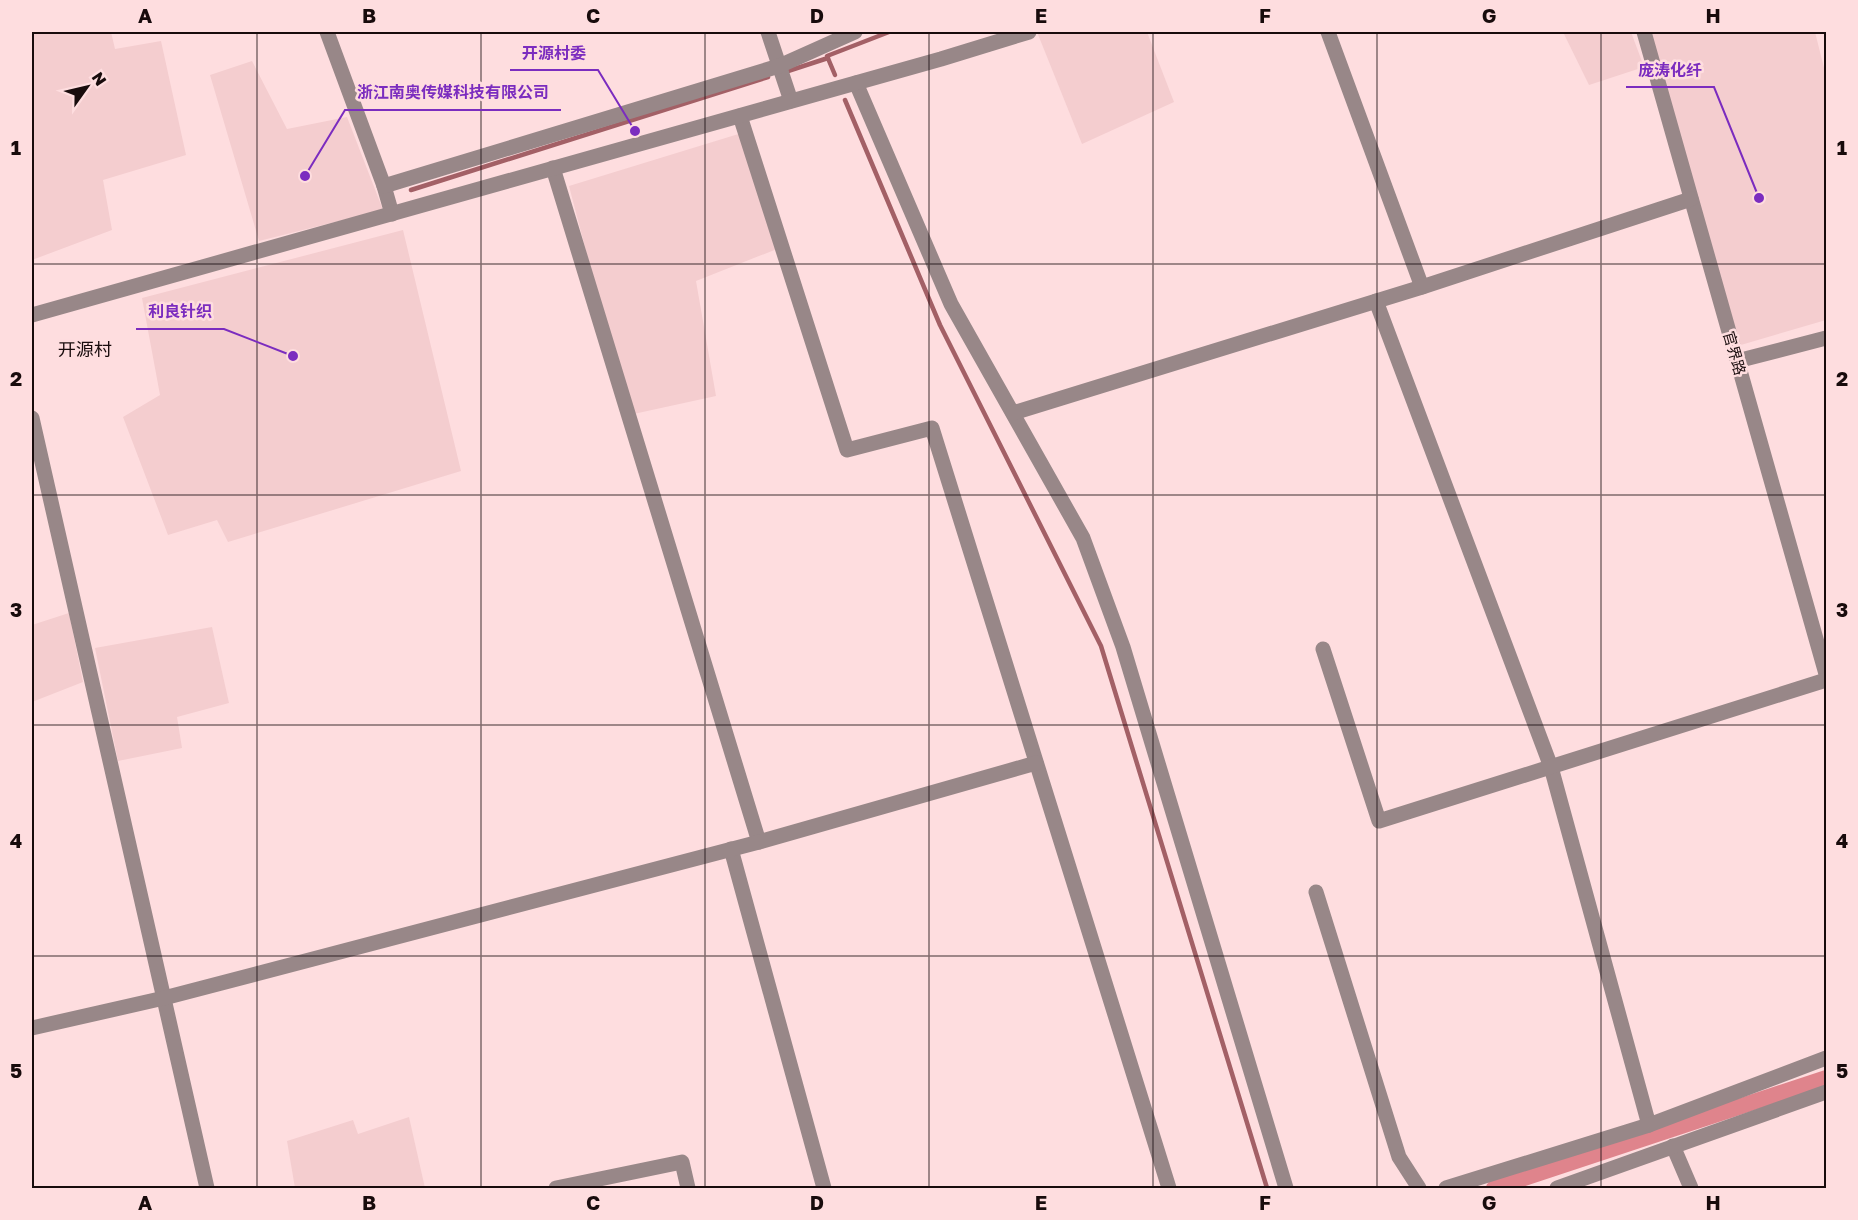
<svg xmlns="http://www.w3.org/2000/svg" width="1858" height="1220" font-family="'Golos Text','Noto Sans SC',sans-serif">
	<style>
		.built { fill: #f4cdcf }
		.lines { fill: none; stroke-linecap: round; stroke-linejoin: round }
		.stream { stroke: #a36066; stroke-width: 4.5 }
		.canal { stroke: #df848c; stroke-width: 16 }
		.street { stroke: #988788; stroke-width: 15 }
		.grid { fill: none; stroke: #180b0c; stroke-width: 1.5; stroke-opacity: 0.55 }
		.labels { text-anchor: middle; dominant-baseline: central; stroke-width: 5; stroke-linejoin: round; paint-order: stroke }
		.street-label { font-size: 15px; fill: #180b0c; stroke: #fedddf }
		.quarter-label { font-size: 18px; fill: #180b0c; stroke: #fedddf }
		.leader { fill: none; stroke: #7b2cbf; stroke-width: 2 }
		.callout-dot { fill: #7b2cbf; stroke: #fedddf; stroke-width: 2 }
		.callout-label { font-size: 16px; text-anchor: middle; font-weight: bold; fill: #7b2cbf; stroke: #fedddf; stroke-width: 5; stroke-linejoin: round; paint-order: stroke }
		.neatline { fill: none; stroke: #180b0c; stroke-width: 2 }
		.grid-label { font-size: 20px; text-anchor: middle; font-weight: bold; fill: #180b0c }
	</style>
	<rect width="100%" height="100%" fill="#fedddf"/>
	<g class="built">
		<path d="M32,32h79l4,17 46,-8 25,114 -83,25 9,50 -80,30z"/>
		<path d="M1037,32h110l27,70 -92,42z"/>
		<path d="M1563,32h68l13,35 -55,18z"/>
		<path d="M1644,32h171l11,44v244l-92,27z"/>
		<path d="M252,61l35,68 60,-12 36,93 -124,31 -49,-166z"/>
		<path d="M745,132l37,115 -86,34 20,115 -87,19 -60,-229z"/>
		<path d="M403,230l58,241 -233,71 -11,-22 -49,15 -45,-118 37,-22 -18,-97z"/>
		<path d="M69,613l14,69 -51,20v-77z"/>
		<path d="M212,627l17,76 -52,14 5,31 -64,13 -23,-113z"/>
		<path d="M409,1117l16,71h-130l-8,-47 66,-21 5,14z"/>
	</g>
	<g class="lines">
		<g class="stream">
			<path d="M785,72l43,-14"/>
			<path d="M835,75l-8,-19 62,-24"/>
			<path d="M845,100l95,225 161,321 166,542"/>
			<path d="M411,190l357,-113"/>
		</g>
		<path class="canal" d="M1494,1188l332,-110"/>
		<g class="street">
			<path d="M327,32l57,154 8,28"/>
			<path d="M768,32l23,69"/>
			<path d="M1328,32l94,255"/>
			<path d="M1644,32l182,642"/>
			<path d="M856,83l95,221 132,234 40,109 163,541"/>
			<path d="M740,116l107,334 85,-22 237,760"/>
			<path d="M553,168l206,674"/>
			<path d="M384,186l395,-120 76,-34"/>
			<path d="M1376,301l175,466 98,358"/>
			<path d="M32,315l909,-256 88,-27"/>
			<path d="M1737,361l89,-23"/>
			<path d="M1013,413l409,-126 269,-88"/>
			<path d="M32,418l175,770"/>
			<path d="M1323,649l56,172 447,-141"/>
			<path d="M731,849l93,339"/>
			<path d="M1316,892l83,265 20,31"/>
			<path d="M32,1028l132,-30 595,-156 277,-79"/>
			<path d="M1673,1146l18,42"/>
			<path d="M556,1188l126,-26 6,26"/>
			<path d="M1446,1188l203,-63 177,-67"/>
			<path d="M1557,1188l269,-96"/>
		</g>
	</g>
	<path class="grid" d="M257,32v1156M481,32v1156M705,32v1156M929,32v1156M1153,32v1156M1377,32v1156M1601,32v1156M32,264h1794M32,495h1794M32,725h1794M32,956h1794"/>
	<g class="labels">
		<g class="street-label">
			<text transform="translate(1735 353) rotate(74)">官界路</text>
		</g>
		<g class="quarter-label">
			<text x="85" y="349">开源村</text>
		</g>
	</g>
	<path class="leader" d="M635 131L598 70H510M1759 198L1714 87H1626M305 176L345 110H561M293 356L224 329H136"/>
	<g class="callout-dot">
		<circle cx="635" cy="131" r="6"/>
		<circle cx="1759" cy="198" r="6"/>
		<circle cx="305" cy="176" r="6"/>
		<circle cx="293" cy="356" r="6"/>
	</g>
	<g class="callout-label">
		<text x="554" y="59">开源村委</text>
		<text x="1670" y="76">庞涛化纤</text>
		<text x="453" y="98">浙江南奥传媒科技有限公司</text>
		<text x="180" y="317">利良针织</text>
	</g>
	<rect width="1858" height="1220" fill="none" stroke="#fedddf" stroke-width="66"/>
	<g transform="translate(87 87) rotate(56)" stroke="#fedddf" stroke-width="4.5" paint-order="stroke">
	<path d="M0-4.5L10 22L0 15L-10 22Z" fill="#180b0c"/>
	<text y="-9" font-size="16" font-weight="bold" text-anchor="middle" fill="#180b0c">N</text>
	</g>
	<rect x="33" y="33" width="1792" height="1154" class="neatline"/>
	<g class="grid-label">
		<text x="145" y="23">A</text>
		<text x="369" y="23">B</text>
		<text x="593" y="23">C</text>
		<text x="817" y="23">D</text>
		<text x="1041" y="23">E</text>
		<text x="1265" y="23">F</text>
		<text x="1489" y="23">G</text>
		<text x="1713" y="23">H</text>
		<text x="16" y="155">1</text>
		<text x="1842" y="155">1</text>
		<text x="16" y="386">2</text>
		<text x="1842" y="386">2</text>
		<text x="16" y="617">3</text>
		<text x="1842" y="617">3</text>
		<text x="16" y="848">4</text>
		<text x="1842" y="848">4</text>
		<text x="16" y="1078">5</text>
		<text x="1842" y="1078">5</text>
		<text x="145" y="1210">A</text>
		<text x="369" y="1210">B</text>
		<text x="593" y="1210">C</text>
		<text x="817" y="1210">D</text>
		<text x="1041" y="1210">E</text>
		<text x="1265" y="1210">F</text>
		<text x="1489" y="1210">G</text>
		<text x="1713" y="1210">H</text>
	</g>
</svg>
